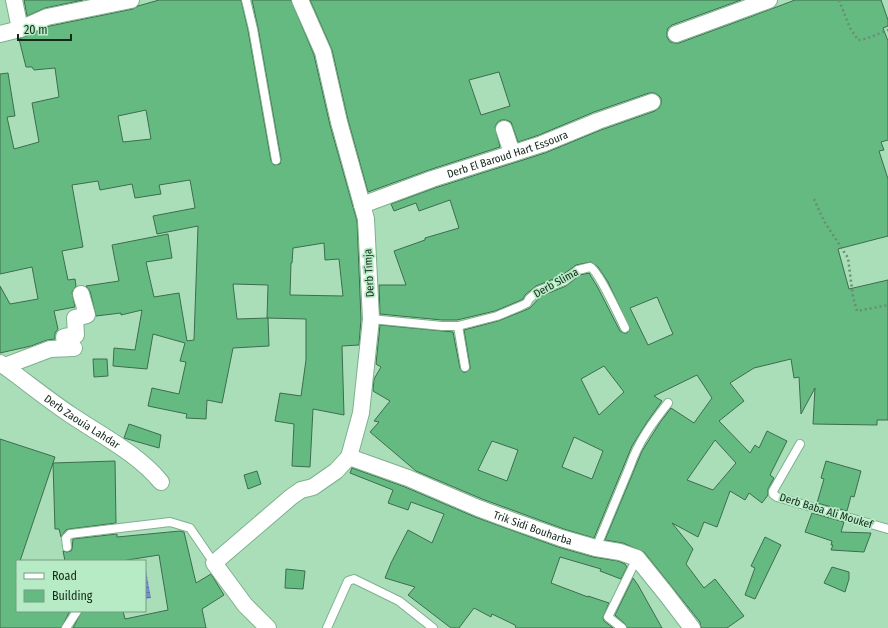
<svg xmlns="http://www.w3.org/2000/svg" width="888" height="628" font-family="'Fira Sans Condensed',sans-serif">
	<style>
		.water { fill: url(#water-rules) }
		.building { fill: #65ba82; stroke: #3d6d4c; fill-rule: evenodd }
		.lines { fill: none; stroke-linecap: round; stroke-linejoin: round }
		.lane-casing { stroke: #7eb08d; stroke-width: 10 }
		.street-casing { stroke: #7eb08d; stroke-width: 18 }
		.path { stroke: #688e73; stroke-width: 2.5; stroke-dasharray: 2 3; stroke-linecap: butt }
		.lane { stroke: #fff; stroke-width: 8 }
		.street { stroke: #fff; stroke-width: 16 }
		.labels { text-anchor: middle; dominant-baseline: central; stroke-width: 3.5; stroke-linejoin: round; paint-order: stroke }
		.street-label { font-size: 11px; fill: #15291b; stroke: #b7ebc5 }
	</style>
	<defs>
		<pattern id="water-rules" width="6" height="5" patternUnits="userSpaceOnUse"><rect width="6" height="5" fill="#798ad7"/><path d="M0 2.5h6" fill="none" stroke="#6271ae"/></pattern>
	</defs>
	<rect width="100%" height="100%" fill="#aadeb9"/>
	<path class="water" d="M146,571l5,27 -6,1v-27z"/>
	<g class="building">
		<path d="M24,0h59l-38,8 -18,8z"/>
		<path d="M159,0h82l7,30 23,131 3,4 6,-1 1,-5 -23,-131 -6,-28h39l23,55 16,70 27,96 4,98 -2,26 -17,1 2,69 -31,-6 -3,58 -18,-1 2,-42 -19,-3 5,-28 21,3 5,-36v-41l-39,-1 1,-33 -35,-1 4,35 31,-1 1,28 -36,2 -11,55 -15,-3 -1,19 -20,-1 1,-4 -39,-8 4,-18 27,6 7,-32 -6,-1 5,-18 -32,-9 -6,35 -34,-3 1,-18 21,2 7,-40 -21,5v-2l-25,3 -6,-25 -4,-5 33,-5 -7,-36 56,-11 4,24 -26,4 8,35 25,-4 8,48 7,-1 4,-114 -41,8 -4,-18 42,-8 -5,-28 -31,5 2,9 -26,4 -3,-14 -32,6 -2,-9 -26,4 11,62 -21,4 6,29 7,-1 1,7 -4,6 3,15 -21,4 4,18 -3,4v6l-8,1 -16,6 -31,7v-67l10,18 28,-5 -6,-32 -32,7v-200l8,-1 7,43 -8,1 7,32 25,-7 -7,-39 27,-6 -4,-29 -21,2 -2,-3h-6l-7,-28 31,-13 83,-17 5,-3zM146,110l5,29 -28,3 -5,-26zM324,243l1,17 14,-1 4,37 -53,-1 1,-32h1l1,-15z"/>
		<path d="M310,0h431l-69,25 -4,3 -1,4v5l3,5 5,1h4l71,-26 45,-17h86l7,20v6l-5,2 5,13v99l-7,2 3,8 -5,1 9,28v57l-50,13 11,40 39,-9v140h-11v5l-64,-1 2,-36 -14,26 -2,-37 -5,1 -3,-19 -37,9 -24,15 14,18 -25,20 31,32 5,-8 4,3 8,-17 20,10 -17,34 4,3 -6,11v6l-6,8 -13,-10 -4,7 -15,-9 -13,36 -13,-5 -6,15 -26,-14 21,26 -7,15 18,24 11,-9 29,37 -17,12h-26l-1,-6 -56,-70 -21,-9 -18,-3 37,-89 19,-30 10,-13 23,15 18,-25 -15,-23 -43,21 8,5 -15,21 -15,24 -38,92 -30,-9 -82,-30 -66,-28 -46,-39 9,-10 -5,-1 16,-20 -17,-10 1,-12 7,-12 -5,-3 4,-39 73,7 7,36 3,4h3l4,-3v-3l-6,-36 34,-9 25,-10 7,-3 11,-12 25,-10 14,-11 9,-2 9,15 22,43 4,2h3l3,-4 -22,-47 -10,-15 -7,-5 -15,3 -15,11 -25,10 -11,9 -2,4 -4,2 -24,10 -38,9h-15l-62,-6 -1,-29h27l-12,-34 31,-11v-2l34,-10 -9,-28 -31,11 -3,-8 -22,8 -3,-7 44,-16 110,-35 56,-23 54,-19 4,-3 2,-4v-6l-3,-3 -4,-2h-5l-55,19 -55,23 -21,7 -7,-20 -5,-2h-5l-4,3 -2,4 5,20 -71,23 -61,22 -20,-72 -16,-70zM499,72l11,34 -29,9 -12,-35zM657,297l16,37 -25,11 -18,-37zM604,366l20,26 -25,23 -18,-36zM574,437l29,14 -11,28 -30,-12zM715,440l21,23 -23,27 -26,-10zM492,441l26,9 -11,31 -29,-11z"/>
		<path d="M93,359h14l1,17 -14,1z"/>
		<path d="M129,424l32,11 -2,13 -35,-10z"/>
		<path d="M0,439l55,18 -35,104h-3v50h53l-9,17h-61z"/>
		<path d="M115,461l1,62 -47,6 -3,1 -5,7 -2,-8h-4l-2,-66z"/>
		<path d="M826,461l35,10 -7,26 -3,-1 -4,15 -30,-8 7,-24 -3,-1z"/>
		<path d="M352,468l53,19 70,30 83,30 35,10 25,4 7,3 2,3 -6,12 -21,-8 1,-2 -41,-12 -9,26 37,14v-1l21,7 -6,14 1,4 9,7h-97l-1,-3 -23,-11 -1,3 -17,-9 -15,20h-8l-43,-33 7,-8 -30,-9 6,-15 17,-33 24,13 12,-29 -33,-12 -3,8 -20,-7 5,-13 -43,-17z"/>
		<path d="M257,471l4,13 -13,5 -4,-14z"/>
		<path d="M812,513l32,9 -3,10 30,1 -7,19 -33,-2 2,-5h-2l1,-4 -27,-9z"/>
		<path d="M180,531l4,1 12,51 15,-9 13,21 -22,14 4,19h-133l9,-17h41l2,8 43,-9 -9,-55 -38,6h-56l-2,-10 4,1 4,-1 1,-2 1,-10 44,-5v3z"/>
		<path d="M765,537l16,8 -26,54 -10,-4 10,-27 -4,-2z"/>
		<path d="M832,567l17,5v7l-4,13 -21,-9z"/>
		<path d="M286,569l19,2 -2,18 -18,-1z"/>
		<path d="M633,578l5,7 24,43h-35l-2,-4 -10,-9z"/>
	</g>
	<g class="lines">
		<defs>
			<g id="lane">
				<path d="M246,0l7,29 23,131"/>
				<path d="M371,319l71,7h16l39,-10 24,-10 6,-3 2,-4 9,-8 26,-10 14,-11 12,-3c8,3 30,51 35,61"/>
				<path d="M458,326l7,41"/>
				<path d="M800,444l-27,47v3l4,3 111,32"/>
				<path d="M67,547l-1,-9 4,-4 100,-12 20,6 24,35"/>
				<path d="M596,548l34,-82c8,-24 23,-44 38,-63"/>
				<path d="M66,628l11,-17"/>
				<path d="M327,628l21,-47 6,-2 45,22 34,27"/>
				<path d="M622,628l-14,-11 29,-59"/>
			</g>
			<g id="street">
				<path d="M14,0l6,29"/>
				<path d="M0,34l20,-5 27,-12 84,-17"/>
				<path d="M676,34l93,-34"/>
				<path d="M504,129l8,24"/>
				<path id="s1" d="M362,205l70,-26 110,-35 56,-23 54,-19"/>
				<path d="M66,348l-2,-11 12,-2 -1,-17 12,-3 -6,-21"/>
				<path id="s2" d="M0,363c24,17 47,36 71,52 31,21 66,38 90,67"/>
				<path d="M5,366l45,-17 24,-1"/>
				<path id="s3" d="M349,457l59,21 70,30 35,13 48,17 35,10 24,4 17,6 29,36 26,34"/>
				<path d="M268,628l-23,-23 -31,-42 77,-66 10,-7 12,-3 23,-16 13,-14 12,-44 10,-94 -5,-100 -27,-97 -16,-70 -23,-52"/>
			</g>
		</defs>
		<use href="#lane" class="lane-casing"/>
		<use href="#street" class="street-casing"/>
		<g class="path">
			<path d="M839,0l11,28 8,12c9,0 21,-7 30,-10"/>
			<path d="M814,199l10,22 24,37 5,39 4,14 31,-6"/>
		</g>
		<use href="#lane" class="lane"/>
		<use href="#street" class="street"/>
	</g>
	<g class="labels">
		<g class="street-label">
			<text stroke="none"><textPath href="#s1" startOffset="154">Derb El Baroud Hart Essoura</textPath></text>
			<text transform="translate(369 273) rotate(-93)">Derb Timja</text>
			<text transform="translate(556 283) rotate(-29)">Derb Slima</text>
			<text stroke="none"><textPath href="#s2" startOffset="101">Derb Zaouia Lahdar</textPath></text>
			<text transform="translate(826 511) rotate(17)">Derb Baba Ali Moukef</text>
			<text stroke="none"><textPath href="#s3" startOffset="197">Trik Sidi Bouharba</textPath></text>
		</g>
	</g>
	<rect x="16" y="560" width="130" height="52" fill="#b7ebc5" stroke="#769d81"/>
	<rect x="24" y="573" width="20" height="6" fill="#ffffff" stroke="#769d81"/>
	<text x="52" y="580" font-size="12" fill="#15291b">Road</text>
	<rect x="24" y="590" width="20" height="12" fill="#65ba82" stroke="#769d81"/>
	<text x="52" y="600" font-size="12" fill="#15291b">Building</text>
	<path d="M18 34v6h53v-6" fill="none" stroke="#15291b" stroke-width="2"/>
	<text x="24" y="34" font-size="12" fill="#15291b" stroke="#b7ebc5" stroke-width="3" paint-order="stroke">20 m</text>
</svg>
